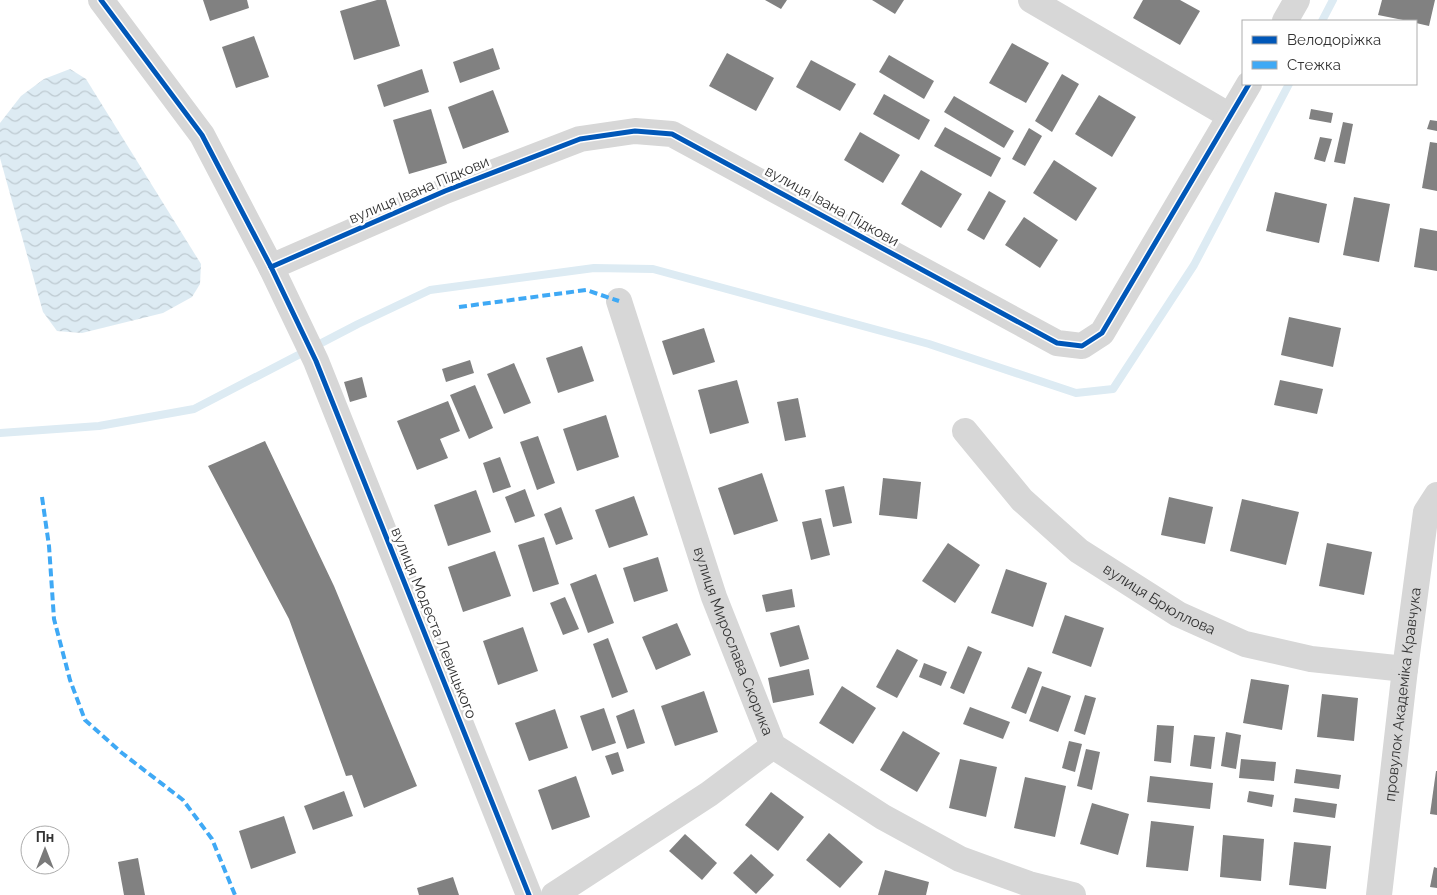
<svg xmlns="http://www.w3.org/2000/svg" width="1437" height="895" font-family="Raleway,sans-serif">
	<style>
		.water { fill: url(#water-waves) }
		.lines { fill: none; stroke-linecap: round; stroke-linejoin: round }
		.stream { stroke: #ddebf3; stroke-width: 8 }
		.building { fill: #818181 }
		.street { stroke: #d7d7d7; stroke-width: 26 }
		.quiet { stroke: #3fa9f5; stroke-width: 4; stroke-dasharray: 8 4; stroke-linecap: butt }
		.cycleway-casing { stroke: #fff; stroke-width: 8 }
		.cycleway { stroke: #0057b8; stroke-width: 5 }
		.labels { text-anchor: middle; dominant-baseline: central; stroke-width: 5; stroke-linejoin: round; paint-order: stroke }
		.street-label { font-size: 15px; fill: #333; stroke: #fff }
	</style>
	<defs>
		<pattern id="water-waves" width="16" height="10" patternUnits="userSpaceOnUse" patternTransform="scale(1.25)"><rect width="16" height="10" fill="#ddebf3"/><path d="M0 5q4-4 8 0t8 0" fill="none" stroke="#becad1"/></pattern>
	</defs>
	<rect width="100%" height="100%" fill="#fff"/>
	<path class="water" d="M70,69l16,10 115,185 -1,20 -8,13 -29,16 -81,20 -25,-2 -14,-19 -43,-154v-35l21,-27 23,-17z"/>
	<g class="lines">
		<g class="stream">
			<path d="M1322,21l11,-21"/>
			<path d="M0,433l99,-7 95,-17 164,-85 72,-34 164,-22 59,1 276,75 147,49 37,-4 81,-124 95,-181"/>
		</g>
	</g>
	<g class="building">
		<path d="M203,0h44l2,8 -39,13z"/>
		<path d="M377,0h9l14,46 -46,14 -14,-49z"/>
		<path d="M765,0h22l-6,9z"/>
		<path d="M872,0h32l-9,14z"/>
		<path d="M1143,0h37l20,11 -20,34 -47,-27z"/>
		<path d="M1382,0h53l-6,26 -13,-3v-2h-8l-30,-6z"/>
		<path d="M254,36l15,41 -33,11 -14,-41z"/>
		<path d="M1012,43l37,20 -23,40 -37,-20z"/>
		<path d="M493,48l7,21 -40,14 -7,-21z"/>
		<path d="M727,53l47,25 -18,33 -47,-25z"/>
		<path d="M889,55l45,26 -10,18 -45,-27z"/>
		<path d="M811,60l45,24 -16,27 -44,-24z"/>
		<path d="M422,69l7,23 -45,15 -7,-22z"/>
		<path d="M1062,74l17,10 -27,48 -17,-11z"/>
		<path d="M493,90l16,42 -46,17 -15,-42z"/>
		<path d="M884,94l46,26 -11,20 -46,-26z"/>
		<path d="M1099,95l37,22 -24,40 -37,-23z"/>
		<path d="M954,96l60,35 -10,17 -60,-36z"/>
		<path d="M431,109l16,54 -38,11 -16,-54z"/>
		<path d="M1311,109l22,4 -2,10 -22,-4z"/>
		<path d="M1430,120l7,1v10l-10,-2z"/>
		<path d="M1343,122l10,2 -8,40 -11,-2z"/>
		<path d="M945,127l56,31 -10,19 -57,-31z"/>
		<path d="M1029,128l13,8 -17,30 -13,-7z"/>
		<path d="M860,132l40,23 -17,28 -39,-23z"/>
		<path d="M1320,137l12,2 -7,23 -11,-3z"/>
		<path d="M1430,142l7,1v48l-15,-3z"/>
		<path d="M1054,160l43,28 -21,33 -43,-28z"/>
		<path d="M921,170l41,24 -21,34 -40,-24z"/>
		<path d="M989,191l17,10 -22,39 -17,-10z"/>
		<path d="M1275,192l52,12 -8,39 -53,-12z"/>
		<path d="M1354,197l36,7 -11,58 -36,-7z"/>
		<path d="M1024,217l34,23 -18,28 -35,-23z"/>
		<path d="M1420,228l17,3v40l-23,-4z"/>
		<path d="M1289,317l52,11 -8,39 -52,-12z"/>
		<path d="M704,328l11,34 -42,13 -11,-34z"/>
		<path d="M582,346l12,35 -36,12 -12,-35z"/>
		<path d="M470,360l4,13 -28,9 -4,-13z"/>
		<path d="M514,363l17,40 -27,11 -17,-40z"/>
		<path d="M362,377l5,20 -17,5 -6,-20z"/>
		<path d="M737,380l12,43 -39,11 -12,-44z"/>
		<path d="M1280,380l43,9 -6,25 -43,-9z"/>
		<path d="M475,385l18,43 -24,11 -19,-44z"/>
		<path d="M798,398l8,39 -21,4 -8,-39z"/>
		<path d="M448,401l12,30 -20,8 8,19 -31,12 -20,-49z"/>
		<path d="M606,415l13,42 -42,14 -14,-42z"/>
		<path d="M538,436l17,47 -18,7 -17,-48z"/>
		<path d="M265,441l69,145 83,200 -53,22 -12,-33 -6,1 -57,-157 -81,-153z"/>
		<path d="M500,457l11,30 -18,6 -10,-30z"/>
		<path d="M762,473l16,48 -44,14 -16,-47z"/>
		<path d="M883,478l38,4 -4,37 -38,-4z"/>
		<path d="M844,486l8,37 -19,4 -8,-37z"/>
		<path d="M525,489l10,27 -20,7 -10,-26z"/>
		<path d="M476,490l15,42 -43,14 -14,-41z"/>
		<path d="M634,496l14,39 -39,13 -14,-38z"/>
		<path d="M1169,497l44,10 -8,37 -44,-9z"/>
		<path d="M1242,499l57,13 -13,53 -56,-14z"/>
		<path d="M561,507l12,32 -17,6 -12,-31z"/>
		<path d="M821,518l9,37 -19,5 -9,-38z"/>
		<path d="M544,537l15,47 -26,8 -15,-47z"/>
		<path d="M948,543l32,22 -25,38 -33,-22z"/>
		<path d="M1327,543l45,9 -8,43 -45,-9z"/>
		<path d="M495,551l16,45 -48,16 -15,-45z"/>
		<path d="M658,557l10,34 -34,11 -11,-34z"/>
		<path d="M1006,569l41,14 -14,44 -42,-14z"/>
		<path d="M596,574l18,49 -26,10 -18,-49z"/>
		<path d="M792,589l3,18 -29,5 -4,-17z"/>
		<path d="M565,597l14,32 -16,6 -13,-32z"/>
		<path d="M1065,615l39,13 -13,39 -39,-14z"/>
		<path d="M677,623l14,32 -35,15 -14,-33z"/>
		<path d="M799,625l10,34 -29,8 -10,-34z"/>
		<path d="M523,627l15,44 -40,14 -15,-44z"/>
		<path d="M608,638l20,54 -16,6 -19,-54z"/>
		<path d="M968,646l14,6 -18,42 -14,-6z"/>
		<path d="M897,649l21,11 -21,38 -21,-11z"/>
		<path d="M924,663l23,9 -6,14 -22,-9z"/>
		<path d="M1028,667l14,5 -16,42 -15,-6z"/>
		<path d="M809,669l5,26 -41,8 -5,-25z"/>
		<path d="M1251,679l38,6 -7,45 -39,-7z"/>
		<path d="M842,686l34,22 -23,36 -34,-21z"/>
		<path d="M1042,686l29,10 -13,36 -29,-11z"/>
		<path d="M704,691l14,41 -43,14 -14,-40z"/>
		<path d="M1322,694l36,4 -4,43 -37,-4z"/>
		<path d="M1085,695l11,3 -11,37 -11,-4z"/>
		<path d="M970,707l40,15 -7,17 -40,-15z"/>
		<path d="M604,708l12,35 -24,8 -12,-35z"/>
		<path d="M555,709l13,39 -39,13 -14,-38z"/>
		<path d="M634,709l11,34 -18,6 -11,-33z"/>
		<path d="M1157,725l17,1 -3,37 -17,-2z"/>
		<path d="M903,731l37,22 -23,39 -37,-22z"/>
		<path d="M1226,732l15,3 -5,34 -15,-3z"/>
		<path d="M1194,735l21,2 -4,32 -21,-3z"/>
		<path d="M1069,741l13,3 -7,28 -13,-4z"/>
		<path d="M1086,749l14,3 -8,38 -15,-4z"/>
		<path d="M618,752l6,19 -12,4 -7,-19z"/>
		<path d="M960,759l37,8 -11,50 -37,-9z"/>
		<path d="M1241,759l35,3 -2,19 -35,-3z"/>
		<path d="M1296,769l45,6 -2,14 -45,-6z"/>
		<path d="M1436,771h1v44l-7,-1z"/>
		<path d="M576,776l14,41 -38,13 -14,-40z"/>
		<path d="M1150,776l63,7 -3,26 -63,-7z"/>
		<path d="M1025,777l41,9 -11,51 -41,-9z"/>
		<path d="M344,791l9,25 -40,14 -9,-24z"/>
		<path d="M1249,791l25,4 -2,12 -25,-5z"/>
		<path d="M771,792l33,25 -26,34 -33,-26z"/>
		<path d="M1295,798l42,6 -2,14 -42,-6z"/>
		<path d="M1092,803l37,11 -11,41 -38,-11z"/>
		<path d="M284,816l12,37 -45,16 -12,-38z"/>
		<path d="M1151,821l43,5 -6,45 -42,-4z"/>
		<path d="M829,833l34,29 -23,26 -34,-28z"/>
		<path d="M685,834l32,29 -15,17 -33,-29z"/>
		<path d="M1223,835l41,4 -3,42 -41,-4z"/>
		<path d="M1294,842l37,4 -5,43 -37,-4z"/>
		<path d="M751,854l23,21 -18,19 -23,-21z"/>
		<path d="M138,858l7,37h-21l-6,-33z"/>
		<path d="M1434,867l3,1v20l-7,-1z"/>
		<path d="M885,870l44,12 -3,13h-48z"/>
		<path d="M453,877l6,18h-40l-2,-7z"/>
	</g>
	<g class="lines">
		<g class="street">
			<path d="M101,0l101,135 69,132 45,94 213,534"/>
			<path d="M1031,0l199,116"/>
			<path d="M1285,21l12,-21"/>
			<path d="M271,267l174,-76 135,-52 55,-8 37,3 385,209 25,3 20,-13 147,-249"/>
			<path id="s1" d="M619,301l95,296 59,149 110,71 77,42 69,25 44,11"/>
			<path id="s2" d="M965,431l57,69 57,51 99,63 67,30 66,15 94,10"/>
			<path d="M554,895l155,-101 64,-48"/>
			<path id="s3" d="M1379,895l26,-226 21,-157 11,-17"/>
		</g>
		<g class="quiet">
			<path d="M459,307l127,-17 33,11"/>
			<path d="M42,497l7,49 5,73 16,61 15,40 37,33 61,47 29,39 23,56"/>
		</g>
		<defs>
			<g id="cycleway">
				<path d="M101,0l101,135 69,132 45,94 213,534"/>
				<path d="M271,267l174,-76 135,-52 55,-8 37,3 385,209 25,3 20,-13 147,-249"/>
			</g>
		</defs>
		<use href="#cycleway" class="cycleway-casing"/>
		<use href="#cycleway" class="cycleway"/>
	</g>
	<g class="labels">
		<g class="street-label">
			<text transform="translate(419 190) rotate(-23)">вулиця Івана Підкови</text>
			<text transform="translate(832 206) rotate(29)">вулиця Івана Підкови</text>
			<text stroke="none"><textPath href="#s2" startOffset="260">вулиця Брюллова</textPath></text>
			<text transform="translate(434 623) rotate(68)">вулиця Модеста Левицького</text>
			<text stroke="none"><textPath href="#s1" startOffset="359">вулиця Мирослава Скорика</textPath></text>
			<text stroke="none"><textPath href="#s3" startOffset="202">провулок Академіка Кравчука</textPath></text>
		</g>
	</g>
	<rect x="1242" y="20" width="175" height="65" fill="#ffffff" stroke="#adadad"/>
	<rect x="1252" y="36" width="25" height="8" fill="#0057b8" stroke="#adadad"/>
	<text x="1287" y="45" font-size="15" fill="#333333">Велодоріжка</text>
	<rect x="1252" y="61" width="25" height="8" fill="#3fa9f5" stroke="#adadad"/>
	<text x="1287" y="70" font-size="15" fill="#333333">Стежка</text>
	<g transform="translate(45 850)"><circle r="24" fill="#ffffff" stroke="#adadad"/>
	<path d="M0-4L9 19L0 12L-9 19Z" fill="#7a7a7a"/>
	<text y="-8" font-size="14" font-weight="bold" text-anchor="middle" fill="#333333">Пн</text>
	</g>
</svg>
